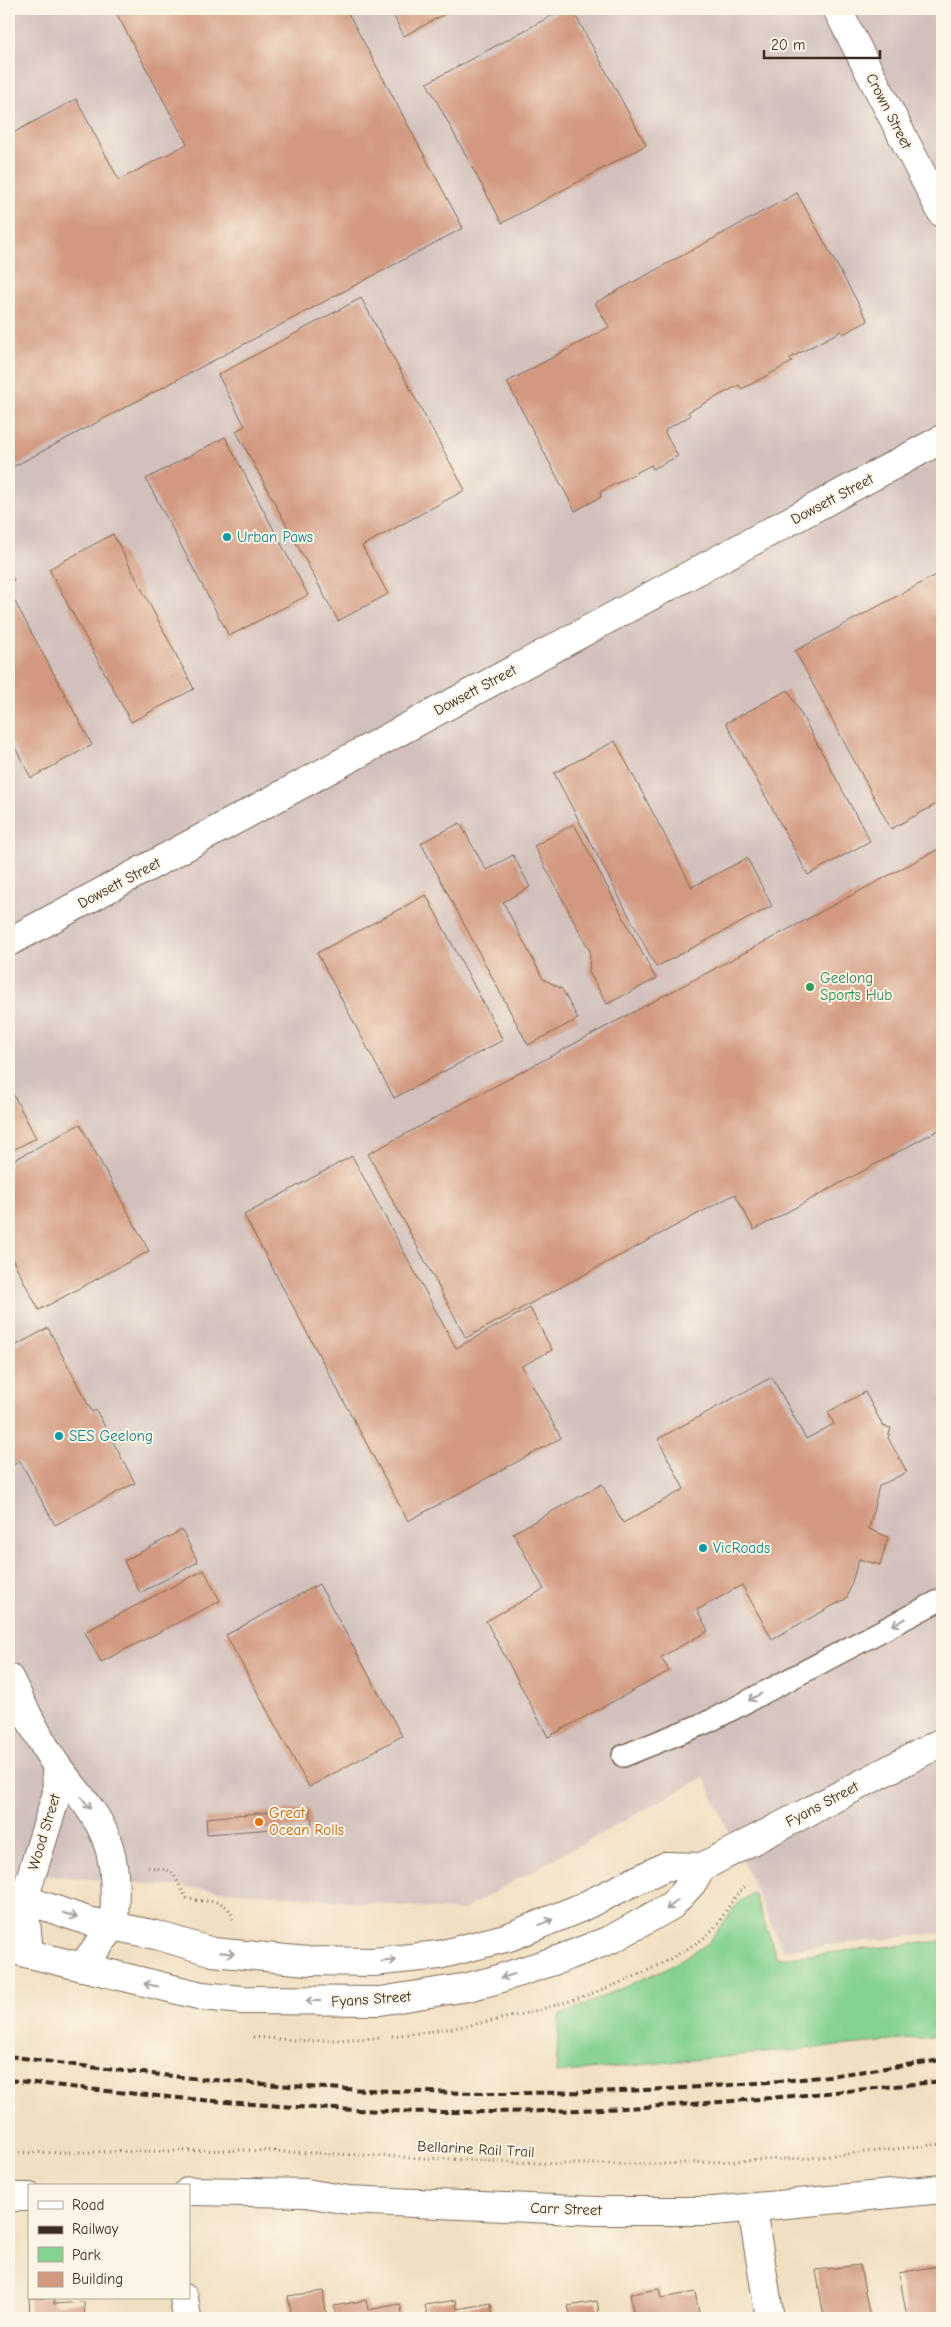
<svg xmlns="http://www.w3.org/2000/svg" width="951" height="2327" font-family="'Comic Neue',sans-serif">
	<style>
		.industrial { fill: #d1c0bc }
		.green { fill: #85d290; stroke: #607e57 }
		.building { fill: #d2997f }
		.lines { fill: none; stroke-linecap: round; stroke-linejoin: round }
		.service-casing { stroke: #7b6957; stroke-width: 24 }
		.minor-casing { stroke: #7b6957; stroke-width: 30 }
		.secondary-casing { stroke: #7b6957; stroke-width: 30 }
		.path { stroke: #7b6957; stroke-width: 3; stroke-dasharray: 1 4; stroke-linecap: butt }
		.service { stroke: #fff; stroke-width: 21 }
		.minor { stroke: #fff; stroke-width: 28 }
		.secondary { stroke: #fff; stroke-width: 28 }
		.rail { stroke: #3b2a1e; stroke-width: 4; stroke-dasharray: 8 4; stroke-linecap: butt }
		.oneway { stroke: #a79f9a }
		.culture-dot { fill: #0f9aa8; stroke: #fcf5e5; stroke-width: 2 }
		.leisure-dot { fill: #2e9e5b; stroke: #fcf5e5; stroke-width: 2 }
		.food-dot { fill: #e8710a; stroke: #fcf5e5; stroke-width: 2 }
		.labels { text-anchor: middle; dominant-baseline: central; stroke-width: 4; stroke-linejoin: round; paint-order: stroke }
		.street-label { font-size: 15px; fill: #3b2a1e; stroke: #fcf5e5 }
		.culture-label { font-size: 15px; fill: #0d838f; stroke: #fcf5e5; text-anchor: start }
		.leisure-label { font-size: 15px; fill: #27864d; stroke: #fcf5e5; text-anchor: start }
		.food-label { font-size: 15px; fill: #c56008; stroke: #fcf5e5; text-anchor: start }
	</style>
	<rect width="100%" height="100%" fill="#fcf5e5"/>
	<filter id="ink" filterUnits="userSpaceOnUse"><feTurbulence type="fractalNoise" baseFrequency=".02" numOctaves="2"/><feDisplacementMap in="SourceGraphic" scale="10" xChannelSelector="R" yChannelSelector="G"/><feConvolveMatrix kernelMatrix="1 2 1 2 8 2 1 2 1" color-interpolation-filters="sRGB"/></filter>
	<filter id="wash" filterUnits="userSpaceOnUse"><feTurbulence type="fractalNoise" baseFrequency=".0096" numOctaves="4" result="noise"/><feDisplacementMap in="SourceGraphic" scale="20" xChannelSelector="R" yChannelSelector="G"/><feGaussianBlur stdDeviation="1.12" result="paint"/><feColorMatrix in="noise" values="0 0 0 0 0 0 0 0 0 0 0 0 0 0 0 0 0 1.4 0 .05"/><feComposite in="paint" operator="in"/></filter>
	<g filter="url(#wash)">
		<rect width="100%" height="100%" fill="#f1dfc1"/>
		<path class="industrial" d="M9,9h933v1924l-159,17 -79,-173 -212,116 -29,18 -454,-39z"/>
		<path class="green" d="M754,1893l23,65 165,-17v95l-386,37 3,-57 106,-47 42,-25 32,-42z"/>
		<g id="blocks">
			<g class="building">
				<path d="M114,9h232l117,219 -454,241v-230l5,-3 -5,-9v-92l67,-36 43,81 68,-36z"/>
				<path d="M390,9h64l-50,27z"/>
				<path d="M564,9h8l74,136 -144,78 -75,-140z"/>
				<path d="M797,193l71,128 -25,13 -2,-3 -51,27 2,4 -50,27 -3,-4 -51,27 2,4 -24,13 -1,4 13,23 -25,13 -2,-4 -51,27 1,5 -26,14 -68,-129 102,-55 -14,-24z"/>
				<path d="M361,298l104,192 -103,56 26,48 -50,27 -102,-190 9,-5 -27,-51z"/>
				<path d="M225,437l83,158 -79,41 -83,-157z"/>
				<path d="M113,534l81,155 -63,33 -82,-153z"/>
				<path d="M9,572l5,8 -5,3z"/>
				<path d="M942,572v229l-51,28 -96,-178z"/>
				<path d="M9,591l83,154 -61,33 -22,-42z"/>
				<path d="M788,690l82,151 -62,34 -82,-152z"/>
				<path d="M615,741l77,146 55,-29 25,48 -116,61 -102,-194z"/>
				<path d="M460,823l26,47 27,-15 17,32 -27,15 40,77 19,10 16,30 -50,26 -107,-202z"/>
				<path d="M574,824l82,155 -49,25 -18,-32 1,-21 -56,-105z"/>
				<path d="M942,847v281l-188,102 -19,-36 -269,144 -98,-184z"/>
				<path d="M426,895l77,145 -109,58 -77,-145z"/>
				<path d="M9,1086l27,52 -27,14z"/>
				<path d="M80,1124l69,127 -110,59 -30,-57v-90z"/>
				<path d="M352,1156l104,192 74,-40 22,42 -30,16 39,72 -153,83 -164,-306z"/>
				<path d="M48,1328l44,84 4,-2 39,73 -80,42 -35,-64 -11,6v-118z"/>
				<path d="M772,1377l34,62 28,-15 -6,-12 37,-20 18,34 8,2 -3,10 19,34 -28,14 -10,43 19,8 -8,28 -21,-6 -12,39 -75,41 -30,-54 -45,25 11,21 -47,26 8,14 -121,66 -62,-116 58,-32 -31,-56 89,-49 21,39 61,-34 -26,-50z"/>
				<path d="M182,1530l16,32 -58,31 -16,-32z"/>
				<path d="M204,1570l16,31 -119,61 -16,-30z"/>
				<path d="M319,1584l83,152 -93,51 -83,-152z"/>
				<path d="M310,1808l2,18 -105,8 -1,-16z"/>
				<path d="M860,2265l10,53h-46l-8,-48z"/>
				<path d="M937,2266l5,29v23h-35l-8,-45z"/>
				<path d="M659,2289l2,9 34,-6 5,26h-66l-4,-24z"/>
				<path d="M323,2291l4,27h-35l-4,-22z"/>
				<path d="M29,2298h25v6l30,-2 1,16h-55z"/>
				<path d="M366,2300l2,10 32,-6 3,14h-67l-2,-12z"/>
				<path d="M456,2300l1,9 34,-6 2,15h-65l-3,-13z"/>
				<path d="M597,2301l3,17h-29l-3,-12z"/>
			</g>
		</g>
	</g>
	<g filter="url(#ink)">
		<use href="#blocks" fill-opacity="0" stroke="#7b6957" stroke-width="1"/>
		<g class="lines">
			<defs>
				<path id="service" d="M623,1756l87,-35 232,-122"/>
				<g id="minor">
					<path d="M837,9l105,204"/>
					<path d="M9,942l933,-503"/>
					<path d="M9,1678c15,29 29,61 48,88 11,16 25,30 35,46 25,35 24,72 22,114"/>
					<path d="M24,1899l33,-106 -1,-28"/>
					<path d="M189,2191l117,2 42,7 249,11h117l228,-22"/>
					<path d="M9,2197h20"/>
					<path d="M752,2209l18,109"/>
					<path d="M184,2298l3,20"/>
				</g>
				<g id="secondary">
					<path d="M9,1894l79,27 68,14 57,17 95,9 65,1 66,-7 70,-18 71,-29 86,-42 36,1"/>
					<path d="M24,1899l5,55"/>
					<path d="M9,1949l193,47 40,4 138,1 88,-14 27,-7 65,-21 52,-20 59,-33 23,-25 8,-14 240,-125"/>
					<path d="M81,1967l33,-41"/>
				</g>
			</defs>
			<use href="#service" class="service-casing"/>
			<use href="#minor" class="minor-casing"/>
			<use href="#secondary" class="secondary-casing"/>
			<g class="path">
				<path d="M148,1867l24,4 14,27c19,6 41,-3 47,21"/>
				<path d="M392,2036c104,-11 221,-37 309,-96 21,-13 26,-40 46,-55"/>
				<path d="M253,2037l55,4 71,-3"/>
				<path d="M9,2153l236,-3 316,14h100l148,-6 133,-14"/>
			</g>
			<use href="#service" class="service"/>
			<use href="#minor" class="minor"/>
			<use href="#secondary" class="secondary"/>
			<g class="rail">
				<path d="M9,2056c252,37 515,48 770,25 54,-4 109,-14 163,-21"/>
				<path d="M9,2080c154,18 309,33 464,32 157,0 313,-14 469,-31"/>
			</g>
		</g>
		<defs><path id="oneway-shaft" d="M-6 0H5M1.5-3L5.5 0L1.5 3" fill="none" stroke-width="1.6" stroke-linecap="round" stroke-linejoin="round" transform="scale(1.25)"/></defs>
		<g class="oneway">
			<use href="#oneway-shaft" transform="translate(899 1622) rotate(152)"/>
			<use href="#oneway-shaft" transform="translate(755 1697) rotate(152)"/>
			<use href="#oneway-shaft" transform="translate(86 1803) rotate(52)"/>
			<use href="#oneway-shaft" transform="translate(672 1905) rotate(141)"/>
			<use href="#oneway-shaft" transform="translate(70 1915) rotate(18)"/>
			<use href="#oneway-shaft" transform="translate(546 1922) rotate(-22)"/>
			<use href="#oneway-shaft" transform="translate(227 1953) rotate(7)"/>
			<use href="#oneway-shaft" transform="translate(389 1961) rotate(-4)"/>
			<use href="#oneway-shaft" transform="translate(508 1976) rotate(163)"/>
			<use href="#oneway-shaft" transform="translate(151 1985) rotate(-168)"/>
			<use href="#oneway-shaft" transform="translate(313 2001) rotate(180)"/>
		</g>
	</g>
	<g class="culture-dot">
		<circle cx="227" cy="537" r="5"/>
		<circle cx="59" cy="1436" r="5"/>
		<circle cx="703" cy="1548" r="5"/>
	</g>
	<circle class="leisure-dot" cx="810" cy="987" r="5"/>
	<circle class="food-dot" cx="259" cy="1822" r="5"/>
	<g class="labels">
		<g class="street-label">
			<text transform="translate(889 111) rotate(63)">Crown Street</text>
			<text transform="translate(832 499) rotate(-28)">Dowsett Street</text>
			<text transform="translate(475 690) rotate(-28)">Dowsett Street</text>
			<text transform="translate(119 883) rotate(-28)">Dowsett Street</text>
			<text transform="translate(822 1804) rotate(-28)">Fyans Street</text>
			<text transform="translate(44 1832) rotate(-73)">Wood Street</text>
			<text transform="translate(371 1999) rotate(-4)">Fyans Street</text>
			<text transform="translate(476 2149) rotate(3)">Bellarine Rail Trail</text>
			<text transform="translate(566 2209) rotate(2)">Carr Street</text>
		</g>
		<g class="culture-label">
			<text x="237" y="537">Urban Paws</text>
			<text x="69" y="1436">SES Geelong</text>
			<text x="713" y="1548">VicRoads</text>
		</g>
		<g class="leisure-label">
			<text x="820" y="978">Geelong<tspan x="820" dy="17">Sports Hub</tspan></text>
		</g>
		<g class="food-label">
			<text x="269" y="1813">Great<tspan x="269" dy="17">Ocean Rolls</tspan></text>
		</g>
	</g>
	<rect width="951" height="2327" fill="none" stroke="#fcf5e5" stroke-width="30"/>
	<rect x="28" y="2184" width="162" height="115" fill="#fcf5e5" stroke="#afa495"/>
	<rect x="38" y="2201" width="25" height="8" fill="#ffffff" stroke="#afa495"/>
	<text x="72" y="2210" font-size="15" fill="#3b2a1e">Road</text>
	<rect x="38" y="2226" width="25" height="8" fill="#3b2a1e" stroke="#afa495"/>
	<text x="72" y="2234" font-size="15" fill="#3b2a1e">Railway</text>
	<rect x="38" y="2247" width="25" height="15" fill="#85d290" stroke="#afa495"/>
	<text x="72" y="2260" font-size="15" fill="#3b2a1e">Park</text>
	<rect x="38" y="2272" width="25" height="15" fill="#d2997f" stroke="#afa495"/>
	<text x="72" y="2284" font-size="15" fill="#3b2a1e">Building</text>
	<path d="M764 50v8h116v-8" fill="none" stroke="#3b2a1e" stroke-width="2.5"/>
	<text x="771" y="50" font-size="15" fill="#3b2a1e" stroke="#fcf5e5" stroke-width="4" paint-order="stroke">20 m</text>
</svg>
